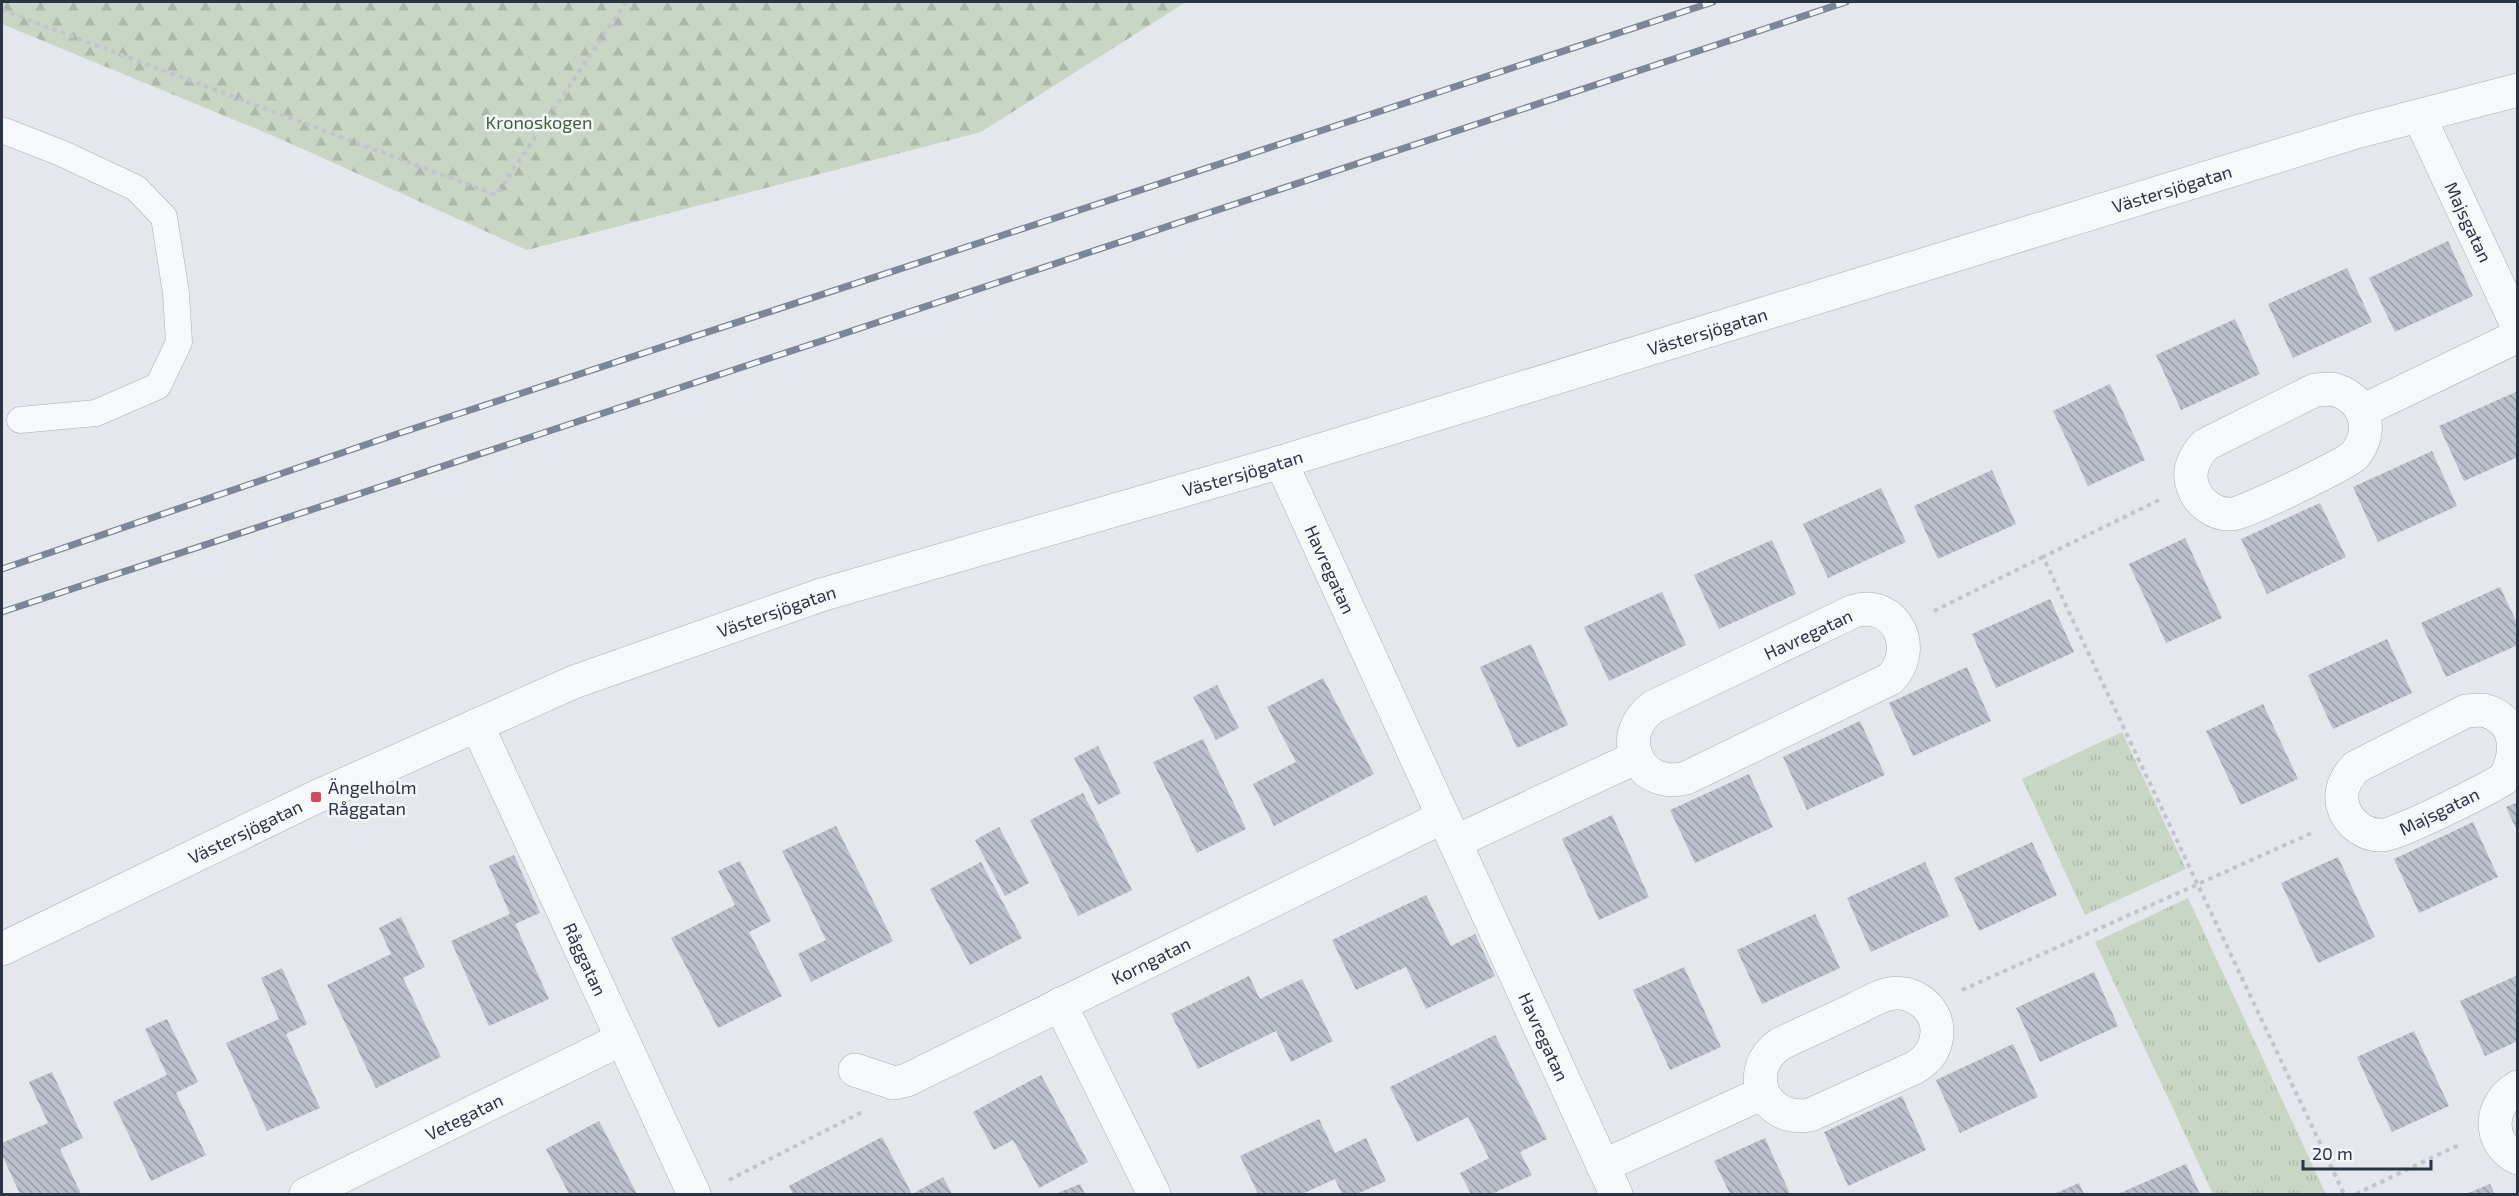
<svg xmlns="http://www.w3.org/2000/svg" width="2519" height="1196" font-family="'Exo 2',sans-serif">
	<style>
		.grass { fill: url(#grass-tufts) }
		.forest { fill: url(#forest-firs) }
		.building { fill: url(#building-back-hatch) }
		.lines { fill: none; stroke-linecap: round; stroke-linejoin: round }
		.service-casing { stroke: #a9aeb7; stroke-width: 27 }
		.minor-casing { stroke: #a9aeb7; stroke-width: 34 }
		.path { stroke: #c2c5cb; stroke-width: 4; stroke-dasharray: 4.5 4.5; stroke-linecap: butt }
		.service { stroke: #f7f8fa; stroke-width: 26 }
		.minor { stroke: #f7f8fa; stroke-width: 33 }
		.rail-casing { stroke: #7d8696; stroke-width: 7 }
		.rail { stroke: #f4f6f9; stroke-width: 4.5; stroke-dasharray: 14; stroke-linecap: butt }
		.poi-dot { fill: #d1495b; stroke: #f4f6f9; stroke-width: 2 }
		.labels { text-anchor: middle; dominant-baseline: central; stroke-width: 5; stroke-linejoin: round; paint-order: stroke }
		.park-label { font-size: 18px; fill: #3f6138; stroke: #f4f6f9 }
		.street-label { font-size: 18px; fill: #2b3445; stroke: #f4f6f9 }
		.poi-label { font-size: 18px; fill: #2b3445; stroke: #f4f6f9; text-anchor: start }
	</style>
	<defs>
		<pattern id="grass-tufts" width="24" height="20" patternUnits="userSpaceOnUse" patternTransform="scale(1.5)"><rect width="24" height="20" fill="#c9d6c5"/><path d="M3 7l-1-3M5 7V3M7 7l1-3M15 17l-1-3M17 17v-4M19 17l1-3" fill="none" stroke="#adb8ab"/></pattern>
		<pattern id="forest-firs" width="22" height="20" patternUnits="userSpaceOnUse" patternTransform="scale(1.5)"><rect width="22" height="20" fill="#c9d6c5"/><path d="M5 1l3.5 6h-7zM16 11l3.5 6h-7z" fill="#adb8ab"/></pattern>
		<pattern id="building-back-hatch" width="6" height="6" patternUnits="userSpaceOnUse" patternTransform="scale(1.5)"><rect width="6" height="6" fill="#bbc0ca"/><path d="M-1 5l2 2M0 0l6 6M5-1l2 2" fill="none" stroke="#989da6"/></pattern>
	</defs>
	<rect width="100%" height="100%" fill="#e4e7ec"/>
	<g class="grass">
		<path d="M2122,732l64,137 -101,46 -63,-136z"/>
		<path d="M2188,898l138,296h-113l-118,-252z"/>
	</g>
	<path class="forest" d="M2,2h1184l-205,130 -454,118 -251,-113 -274,-113z"/>
	<g class="building">
		<path d="M2448,241l25,55 -78,36 -26,-54z"/>
		<path d="M2347,268l25,54 -79,36 -25,-54z"/>
		<path d="M2235,319l25,55 -79,36 -25,-55z"/>
		<path d="M2110,384l35,76 -57,26 -35,-75z"/>
		<path d="M2518,391v66l-54,24 -25,-55z"/>
		<path d="M2432,451l25,55 -79,36 -25,-55z"/>
		<path d="M1992,470l24,54 -78,35 -24,-53z"/>
		<path d="M1881,488l25,54 -78,36 -25,-54z"/>
		<path d="M2320,503l26,54 -79,37 -26,-55z"/>
		<path d="M2185,538l37,80 -56,25 -37,-79z"/>
		<path d="M1772,540l24,54 -77,35 -25,-54z"/>
		<path d="M2500,587l18,38v20l-72,32 -25,-54z"/>
		<path d="M1662,592l24,53 -77,36 -25,-54z"/>
		<path d="M2050,599l24,53 -78,36 -24,-54z"/>
		<path d="M2387,639l25,54 -79,36 -25,-54z"/>
		<path d="M1531,644l37,81 -51,23 -37,-81z"/>
		<path d="M1967,667l24,54 -78,35 -24,-53z"/>
		<path d="M1323,678l51,96 -100,52 -21,-42 43,-22 -29,-55z"/>
		<path d="M1217,685l22,43 -23,12 -23,-43z"/>
		<path d="M2263,704l35,75 -57,26 -35,-74z"/>
		<path d="M1860,721l25,54 -78,35 -24,-53z"/>
		<path d="M1203,739l43,90 -49,24 -44,-91z"/>
		<path d="M1098,746l23,47 -23,12 -24,-47z"/>
		<path d="M1749,774l24,53 -78,36 -25,-53z"/>
		<path d="M1083,793l49,97 -54,26 -48,-96z"/>
		<path d="M2518,802v31l-12,-26z"/>
		<path d="M1612,815l37,82 -50,23 -37,-81z"/>
		<path d="M2473,822l25,55 -79,36 -25,-54z"/>
		<path d="M836,826l57,115 -82,41 -13,-28 28,-14 -44,-89z"/>
		<path d="M999,827l30,56 -24,13 -30,-56z"/>
		<path d="M2032,842l25,53 -78,36 -25,-53z"/>
		<path d="M514,855l26,58 -25,11 34,75 -60,27 -38,-85 59,-27 -21,-48z"/>
		<path d="M2338,857l37,80 -57,26 -37,-80z"/>
		<path d="M740,861l31,60 -22,11 33,64 -64,32 -47,-90 64,-33 -17,-34z"/>
		<path d="M981,862l41,76 -52,27 -40,-76z"/>
		<path d="M1925,862l24,54 -78,36 -24,-54z"/>
		<path d="M1426,895l25,51 24,-12 20,42 -69,33 -20,-42 -50,23 -24,-50z"/>
		<path d="M1815,914l25,54 -78,36 -25,-54z"/>
		<path d="M401,917l24,50 -22,11 38,79 -65,31 -49,-103 64,-31 -12,-26z"/>
		<path d="M1684,967l37,80 -51,23 -37,-80z"/>
		<path d="M282,968l25,56 -21,10 34,74 -53,23 -41,-88 53,-24 -18,-41z"/>
		<path d="M2094,972l24,54 -78,36 -24,-54z"/>
		<path d="M2518,975v66l-33,15 -25,-55z"/>
		<path d="M1249,976l11,23 42,-20 31,62 -42,21 -15,-31 -78,38 -27,-55z"/>
		<path d="M167,1019l31,63 -22,11 30,62 -55,26 -38,-79 54,-27 -22,-46z"/>
		<path d="M2414,1031l35,75 -57,26 -35,-75z"/>
		<path d="M1495,1035l52,104 -27,13 12,23 -40,19h-21l-11,-21 29,-15 -21,-41 -51,25 -27,-55z"/>
		<path d="M2013,1044l25,53 -78,36 -24,-53z"/>
		<path d="M52,1072l31,66 -23,11 21,45h-61l-18,-39v-12l46,-20 -19,-41z"/>
		<path d="M1041,1075l47,87 -49,26 -26,-48 -19,10 -21,-38z"/>
		<path d="M1902,1096l24,54 -78,36 -24,-54z"/>
		<path d="M1319,1119l16,34 31,-15 20,43 -29,13h-15l-7,-15 -33,15h-44l-18,-38z"/>
		<path d="M599,1121l38,73h-68l-23,-45z"/>
		<path d="M882,1137l30,57 31,-17 9,17h-159l-4,-8z"/>
		<path d="M1765,1138l25,56h-60l-16,-33z"/>
		<path d="M2186,1164l14,30h-82z"/>
		<path d="M2079,1183l5,11h-30z"/>
		<path d="M1080,1184l5,10h-30z"/>
		<path d="M2490,1184l5,10h-29z"/>
	</g>
	<g class="lines">
		<defs>
			<path id="service" d="M2,130l59,23 75,35 28,29 12,76 3,49 -21,44 -62,27 -76,7"/>
			<g id="minor">
				<path id="s1" d="M2419,116l99,211"/>
				<path d="M2332,389c33,8 44,41 22,67 -13,10 -108,57 -122,58 -17,1 -33,-10 -39,-27 -6,-16 1,-30 12,-42l110,-55z"/>
				<path d="M2362,411l156,-75"/>
				<path id="s2" d="M1281,462l335,732"/>
				<path d="M2483,710c35,9 36,41 22,68 -15,10 -108,57 -122,57 -17,1 -33,-10 -39,-26 -6,-16 1,-31 12,-42l110,-56z"/>
				<path id="s3" d="M477,725l217,469"/>
				<path d="M1455,842l182,-85c8,20 29,26 49,21l204,-99c30,-30 6,-80 -36,-68l-201,96c-16,12 -25,31 -16,50"/>
				<path id="s4" d="M2,949l314,-152 258,-115 247,-87 460,-133 1075,-330 162,-42"/>
				<path d="M1060,1004l94,190"/>
				<path id="s5" d="M855,1070l39,13 13,-3 536,-263"/>
				<path d="M2518,1087c-29,16 -32,56 0,71"/>
				<path d="M1603,1166l160,-73c11,19 27,25 47,22l104,-47c14,-8 23,-20 23,-37 0,-24 -25,-42 -48,-37 -11,2 -23,10 -34,15 -25,12 -50,23 -75,35 -17,12 -24,29 -17,49"/>
				<path id="s6" d="M306,1194l316,-155"/>
			</g>
		</defs>
		<use href="#service" class="service-casing"/>
		<use href="#minor" class="minor-casing"/>
		<g class="path">
			<path d="M2,10l494,185 130,-193"/>
			<path d="M2159,500l-116,57 301,637"/>
			<path d="M1934,611l109,-54"/>
			<path d="M1962,990l352,-158"/>
			<path d="M729,1180l133,-68"/>
			<path d="M2356,1194l98,-47 7,-1"/>
		</g>
		<use href="#service" class="service"/>
		<use href="#minor" class="minor"/>
		<defs>
			<g id="rail">
				<path d="M2,569l392,-134 1319,-433"/>
				<path d="M2,612l1844,-610"/>
			</g>
		</defs>
		<use href="#rail" class="rail-casing"/>
		<use href="#rail" class="rail"/>
	</g>
	<rect class="poi-dot" x="310" y="791" width="12" height="12" rx="3"/>
	<g class="labels">
		<g class="park-label">
			<text x="539" y="122">Kronoskogen</text>
		</g>
		<g class="street-label">
			<text stroke="none"><textPath href="#s4" startOffset="2304">Västersjögatan</textPath></text>
			<text stroke="none"><textPath href="#s1" startOffset="117">Majsgatan</textPath></text>
			<text stroke="none"><textPath href="#s4" startOffset="1818">Västersjögatan</textPath></text>
			<text stroke="none"><textPath href="#s4" startOffset="1332">Västersjögatan</textPath></text>
			<text stroke="none"><textPath href="#s2" startOffset="118">Havregatan</textPath></text>
			<text stroke="none"><textPath href="#s4" startOffset="846">Västersjögatan</textPath></text>
			<text transform="translate(1808 634) rotate(-25)">Havregatan</text>
			<text transform="translate(2439 811) rotate(-26)">Majsgatan</text>
			<text stroke="none"><textPath href="#s4" startOffset="270">Västersjögatan</textPath></text>
			<text stroke="none"><textPath href="#s3" startOffset="258">Råggatan</textPath></text>
			<text stroke="none"><textPath href="#s5" startOffset="326">Korngatan</textPath></text>
			<text stroke="none"><textPath href="#s2" startOffset="632">Havregatan</textPath></text>
			<text stroke="none"><textPath href="#s6" startOffset="176">Vetegatan</textPath></text>
		</g>
		<g class="poi-label">
			<text x="328" y="787">Ängelholm<tspan x="328" dy="21">Råggatan</tspan></text>
		</g>
	</g>
	<rect width="2519" height="1196" fill="none" stroke="#2b3445" stroke-width="6"/>
	<path d="M2303 1160v9h128v-9" fill="none" stroke="#2b3445" stroke-width="3"/>
	<text x="2312" y="1160" font-size="18" fill="#2b3445" stroke="#f4f6f9" stroke-width="4.5" paint-order="stroke">20 m</text>
</svg>
